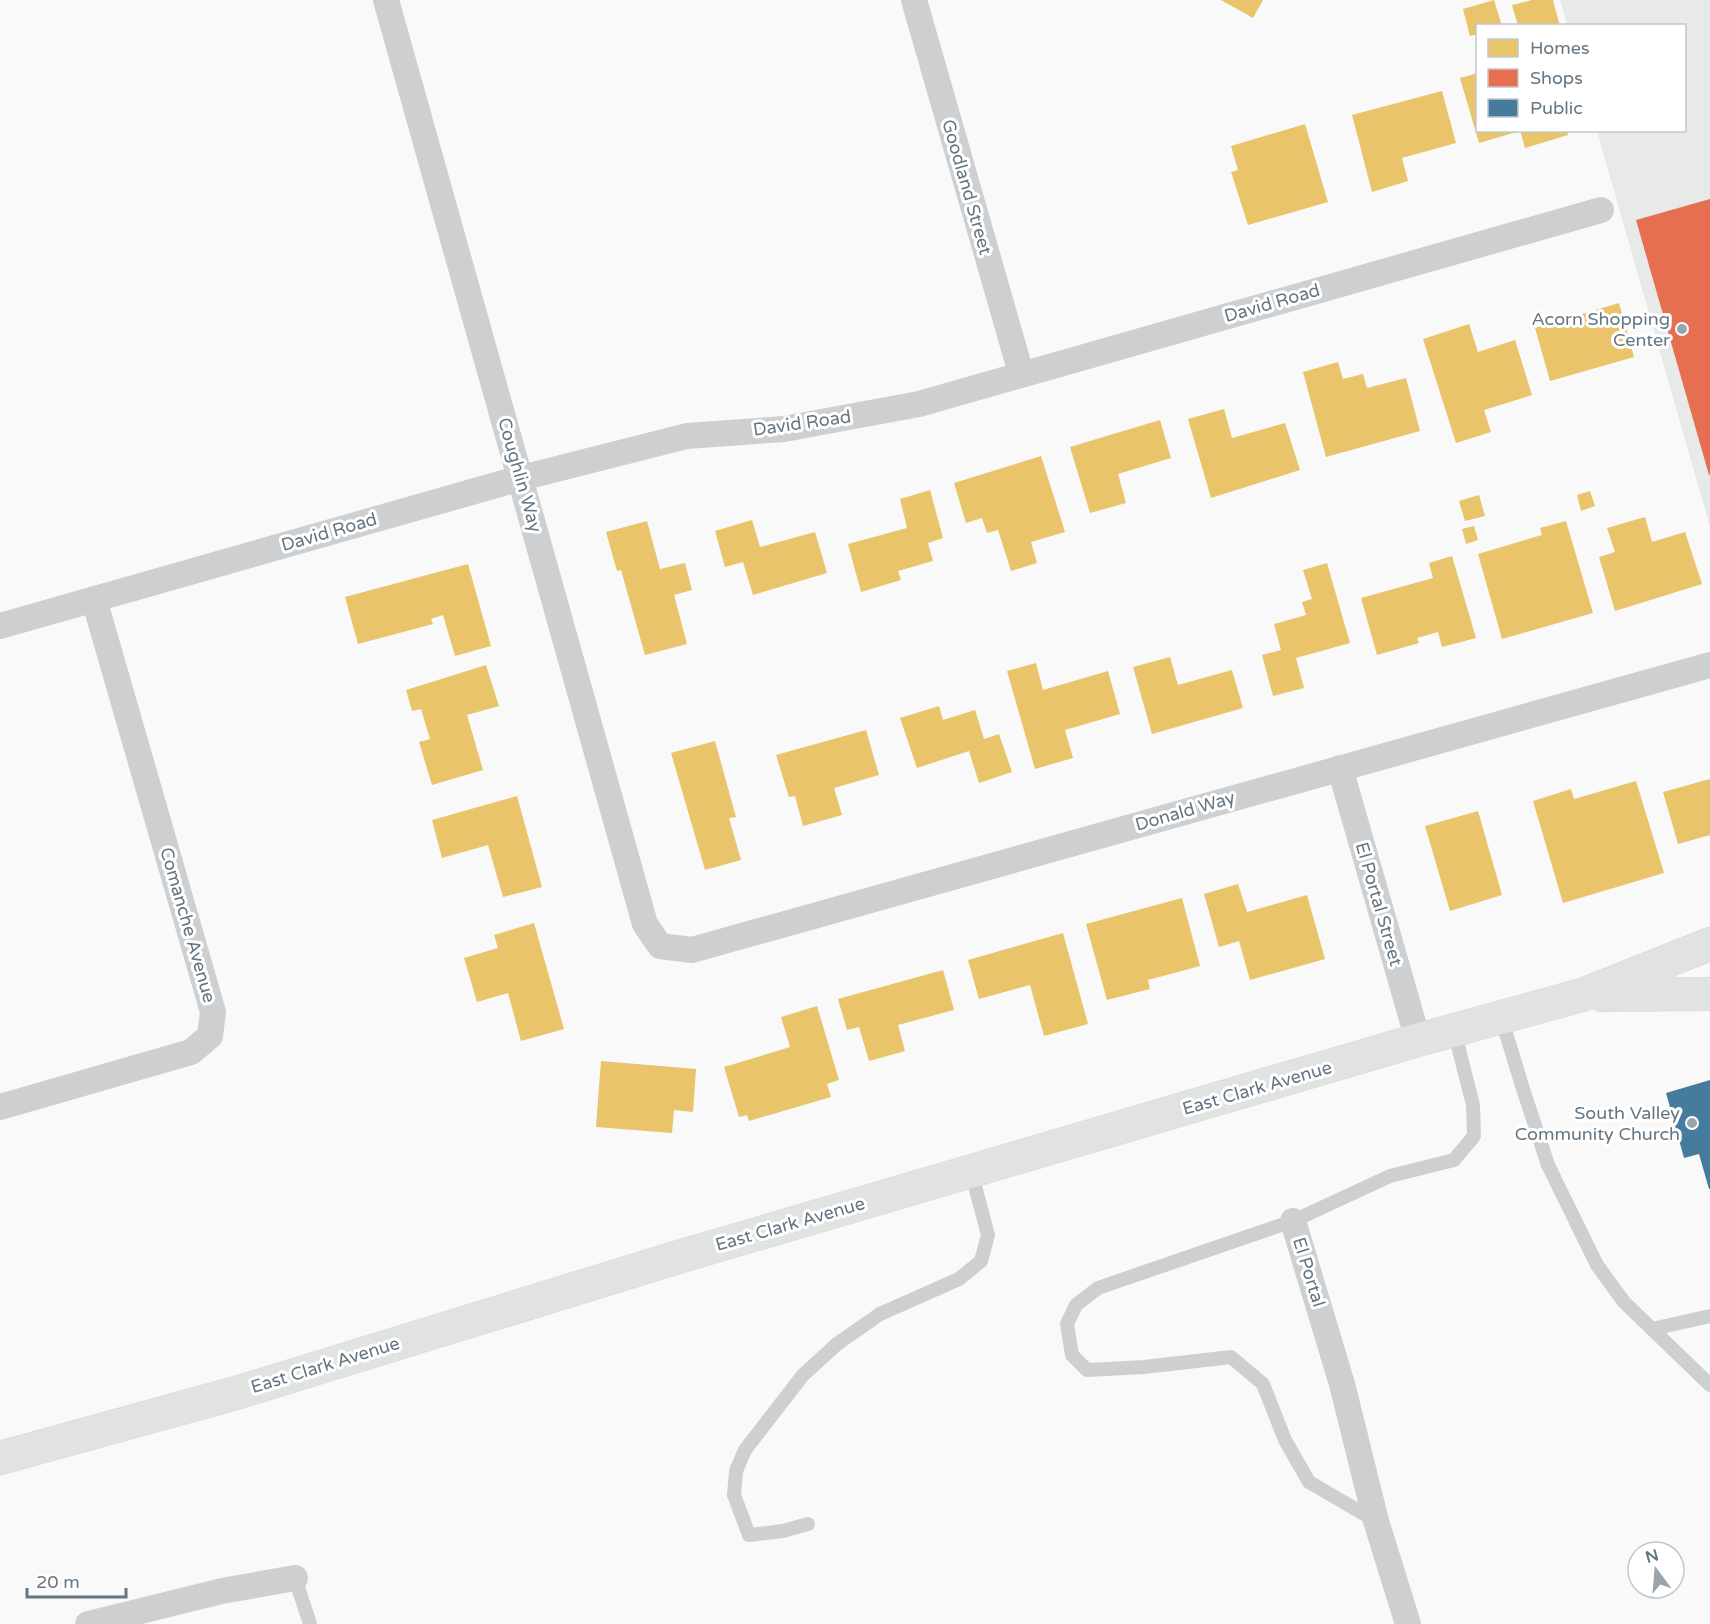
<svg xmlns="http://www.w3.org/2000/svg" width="1710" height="1624" font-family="'Varela Round',sans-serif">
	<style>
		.built { fill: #e8e9e9 }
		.homes { fill: #e9c46a }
		.shops { fill: #e76f51 }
		.public { fill: #457b9d }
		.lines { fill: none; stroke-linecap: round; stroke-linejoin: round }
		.secondary-casing { stroke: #d5d6d7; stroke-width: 34 }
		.service { stroke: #cecfd0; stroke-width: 14 }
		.minor { stroke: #cecfd0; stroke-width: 26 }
		.secondary { stroke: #e1e2e2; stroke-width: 33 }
		.poi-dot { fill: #99a4ac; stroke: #fff; stroke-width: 2 }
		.labels { text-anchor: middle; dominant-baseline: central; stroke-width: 6; stroke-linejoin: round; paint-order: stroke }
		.street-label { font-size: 18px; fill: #657683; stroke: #fff }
		.poi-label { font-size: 18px; fill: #657683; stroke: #fff; text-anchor: end }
	</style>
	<rect width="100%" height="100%" fill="#f9f9f9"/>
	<path class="built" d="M1560,0h150v527l-113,-396 87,-1v-104l-117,-1z"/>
	<g class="homes">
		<path d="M1221,0h42l-10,18z"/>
		<path d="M1494,0l8,26h-24v8l-8,2 -7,-27z"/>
		<path d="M1532,0h21l7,26h-42l-6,-21z"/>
		<path d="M1478,73v57l42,1 -41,12 -19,-65z"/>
		<path d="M1442,91l14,52 -54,15 6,23 -36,11 -20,-77z"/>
		<path d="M1305,124l23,78 -80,23 -17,-53 7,-2 -7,-24z"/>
		<path d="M1520,130h47l1,5 -43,13z"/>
		<path d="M1619,303l15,54 -84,24 -15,-53z"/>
		<path d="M1469,324l9,28 37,-12 17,55 -48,15 7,22 -35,11 -33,-104z"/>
		<path d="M1338,362l5,17 20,-5 4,14 39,-10 14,53 -94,26 -23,-85z"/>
		<path d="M1224,409l8,29 53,-15 15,47 -89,28 -23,-79z"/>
		<path d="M1160,420l11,38 -53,16 8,29 -36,10 -20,-66z"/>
		<path d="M1041,456l24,76 -34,10 6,21 -26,8 -13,-41 -11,3 -5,-15 -16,5 -12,-40z"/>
		<path d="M930,490l13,48 -15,5 5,18 -35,10 3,9 -40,12 -13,-48 59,-16 -7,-29z"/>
		<path d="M1590,491l5,15 -14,5 -4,-16z"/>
		<path d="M1479,495l6,21 -20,5 -6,-20z"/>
		<path d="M1645,517l7,25 33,-10 17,52 -87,27 -16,-54 16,-5 -8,-24z"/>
		<path d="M752,520l8,27 55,-15 12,41 -74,22 -10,-33 -18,5 -10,-36z"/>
		<path d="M647,521l13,48 25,-6 7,27 -18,5 13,49 -42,11 -24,-85 -4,1 -11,-39z"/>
		<path d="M1566,521l27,92 -91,26 -24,-85 64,-19 -2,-7z"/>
		<path d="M1474,526l4,14 -12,4 -4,-15z"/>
		<path d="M1452,556l24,82 -34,9 -4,-15 -21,6 2,5 -42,12 -16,-57 72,-20 -4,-15z"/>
		<path d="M1327,563l23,80 -54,15 8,30 -31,8 -11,-41 19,-5 -7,-26 32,-9 -4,-13 10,-3 -9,-29z"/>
		<path d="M468,564l23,82 -36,10 -12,-41 -12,4 2,5 -75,20 -13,-47z"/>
		<path d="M1170,657l8,28 54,-15 11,38 -91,26 -19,-67z"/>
		<path d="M1036,663l7,27 65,-19 12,43 -55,16 8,28 -38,11 -28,-98z"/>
		<path d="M486,665l13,41 -32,9 16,55 -51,15 -13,-43 11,-3 -9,-30 -9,2 -6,-21z"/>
		<path d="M939,706l4,14 32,-10 9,29 15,-5 13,38 -33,11 -10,-32 -52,17 -17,-50z"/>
		<path d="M866,730l13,45 -45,13 8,27 -39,11 -8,-30 -6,1 -13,-42z"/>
		<path d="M715,741l21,76 -7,1 12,42 -36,10 -34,-117z"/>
		<path d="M1710,779v56l-32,9 -15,-52z"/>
		<path d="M1636,781l28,92 -101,30 -30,-102 38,-12 3,10z"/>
		<path d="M517,796l25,91 -39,10 -15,-52 -46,13 -10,-38z"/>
		<path d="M1478,811l24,84 -52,16 -25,-85z"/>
		<path d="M1238,884l9,28 60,-17 18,64 -75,21 -11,-39 -20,6 -15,-53z"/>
		<path d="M1182,898l18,68 -52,14 2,9 -43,11 -21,-76z"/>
		<path d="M534,923l30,106 -43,12 -13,-48 -31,9 -13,-44 34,-10 -4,-13z"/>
		<path d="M1063,933l25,91 -44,12 -14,-51 -51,14 -11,-39z"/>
		<path d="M943,970l11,40 -56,15 7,26 -36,10 -10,-34 -12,3 -9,-31z"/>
		<path d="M817,1006l22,74 -12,4 4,13 -82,24 -2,-6 -8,2 -15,-50 66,-20 -9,-30z"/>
		<path d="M601,1061l95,8 -3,43 -19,-2 -2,23 -76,-6z"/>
	</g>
	<path class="shops" d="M1710,199v275l-1,1 -73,-255z"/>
	<path class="public" d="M1710,1080v109h-1l-10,-35 -15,4 -18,-65z"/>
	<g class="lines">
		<defs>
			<g id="secondary">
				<path d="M1602,995l108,-1"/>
				<path d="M0,1458l236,-65 439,-135 743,-218 164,-45 128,-51"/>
			</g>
		</defs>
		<use href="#secondary" class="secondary-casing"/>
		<g class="service">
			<path d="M1501,1017l22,72 25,76 49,100 27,37 86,83"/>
			<path d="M1652,1329l58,-13"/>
			<path d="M1376,1521l-67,-39 -24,-42 -22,-56 -32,-27 -87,10 -57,3 -15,-15 -5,-31 9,-19 22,-17 195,-67 97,-45 64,-16 20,-24 -1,-31 -19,-75"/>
			<path d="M808,1524l-25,7 -34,4 -15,-40 2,-24 9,-21 58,-75 34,-31 43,-30 79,-35 22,-18 7,-26 -17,-64"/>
			<path d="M295,1578l15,46"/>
		</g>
		<g class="minor">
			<path d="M386,0l259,924 15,22 32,4 1018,-285"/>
			<path d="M914,0l107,373"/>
			<path d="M0,626l521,-148 166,-42 97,-7 135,-25 682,-194"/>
			<path d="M1340,768l78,272"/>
			<path d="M0,1107l191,-55 19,-16 3,-24 -119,-413"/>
			<path d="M1293,1221l49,163 34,137 32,103"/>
			<path d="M88,1624l134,-33 73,-13"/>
		</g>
		<use href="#secondary" class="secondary"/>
	</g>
	<g class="poi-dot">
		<circle cx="1682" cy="329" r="6"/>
		<circle cx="1692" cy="1123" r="6"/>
	</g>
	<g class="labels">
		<g class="street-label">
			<text transform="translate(967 187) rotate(74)">Goodland Street</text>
			<text transform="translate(1272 303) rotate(-16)">David Road</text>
			<text transform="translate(802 423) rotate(-8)">David Road</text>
			<text transform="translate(520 475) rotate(74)">Coughlin Way</text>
			<text transform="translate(329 532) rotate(-16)">David Road</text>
			<text transform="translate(1185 811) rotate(-16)">Donald Way</text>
			<text transform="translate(1379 904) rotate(74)">El Portal Street</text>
			<text transform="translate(188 925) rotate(74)">Comanche Avenue</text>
			<text transform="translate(1257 1088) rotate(-16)">East Clark Avenue</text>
			<text transform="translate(790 1224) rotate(-16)">East Clark Avenue</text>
			<text transform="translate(1309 1272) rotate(73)">El Portal</text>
			<text transform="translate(325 1365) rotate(-17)">East Clark Avenue</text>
		</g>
		<g class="poi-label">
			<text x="1670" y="319">Acorn Shopping<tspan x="1670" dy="21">Center</tspan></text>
			<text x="1680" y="1113">South Valley<tspan x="1680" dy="21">Community Church</tspan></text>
		</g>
	</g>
	<rect x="1476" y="24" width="210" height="108" fill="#ffffff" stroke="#c1c8cd" stroke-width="1.5"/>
	<rect x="1488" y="39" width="30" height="18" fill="#e9c46a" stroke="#c1c8cd" stroke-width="1.5"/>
	<text x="1530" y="54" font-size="18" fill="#657683">Homes</text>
	<rect x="1488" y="69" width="30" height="18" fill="#e76f51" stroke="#c1c8cd" stroke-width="1.5"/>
	<text x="1530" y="84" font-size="18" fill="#657683">Shops</text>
	<rect x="1488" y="99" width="30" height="18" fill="#457b9d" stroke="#c1c8cd" stroke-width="1.5"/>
	<text x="1530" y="114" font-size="18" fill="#657683">Public</text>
	<g transform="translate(1656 1570) rotate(344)"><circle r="28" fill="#ffffff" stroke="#c1c8cd" stroke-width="1.5"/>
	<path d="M0-4.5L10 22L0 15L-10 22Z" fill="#99a4ac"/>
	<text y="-9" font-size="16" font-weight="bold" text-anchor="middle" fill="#657683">N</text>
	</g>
	<path d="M27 1588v9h99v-9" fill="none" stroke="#657683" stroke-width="3"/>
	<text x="36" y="1588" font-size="18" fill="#657683" stroke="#ffffff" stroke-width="4.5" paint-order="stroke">20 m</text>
</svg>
